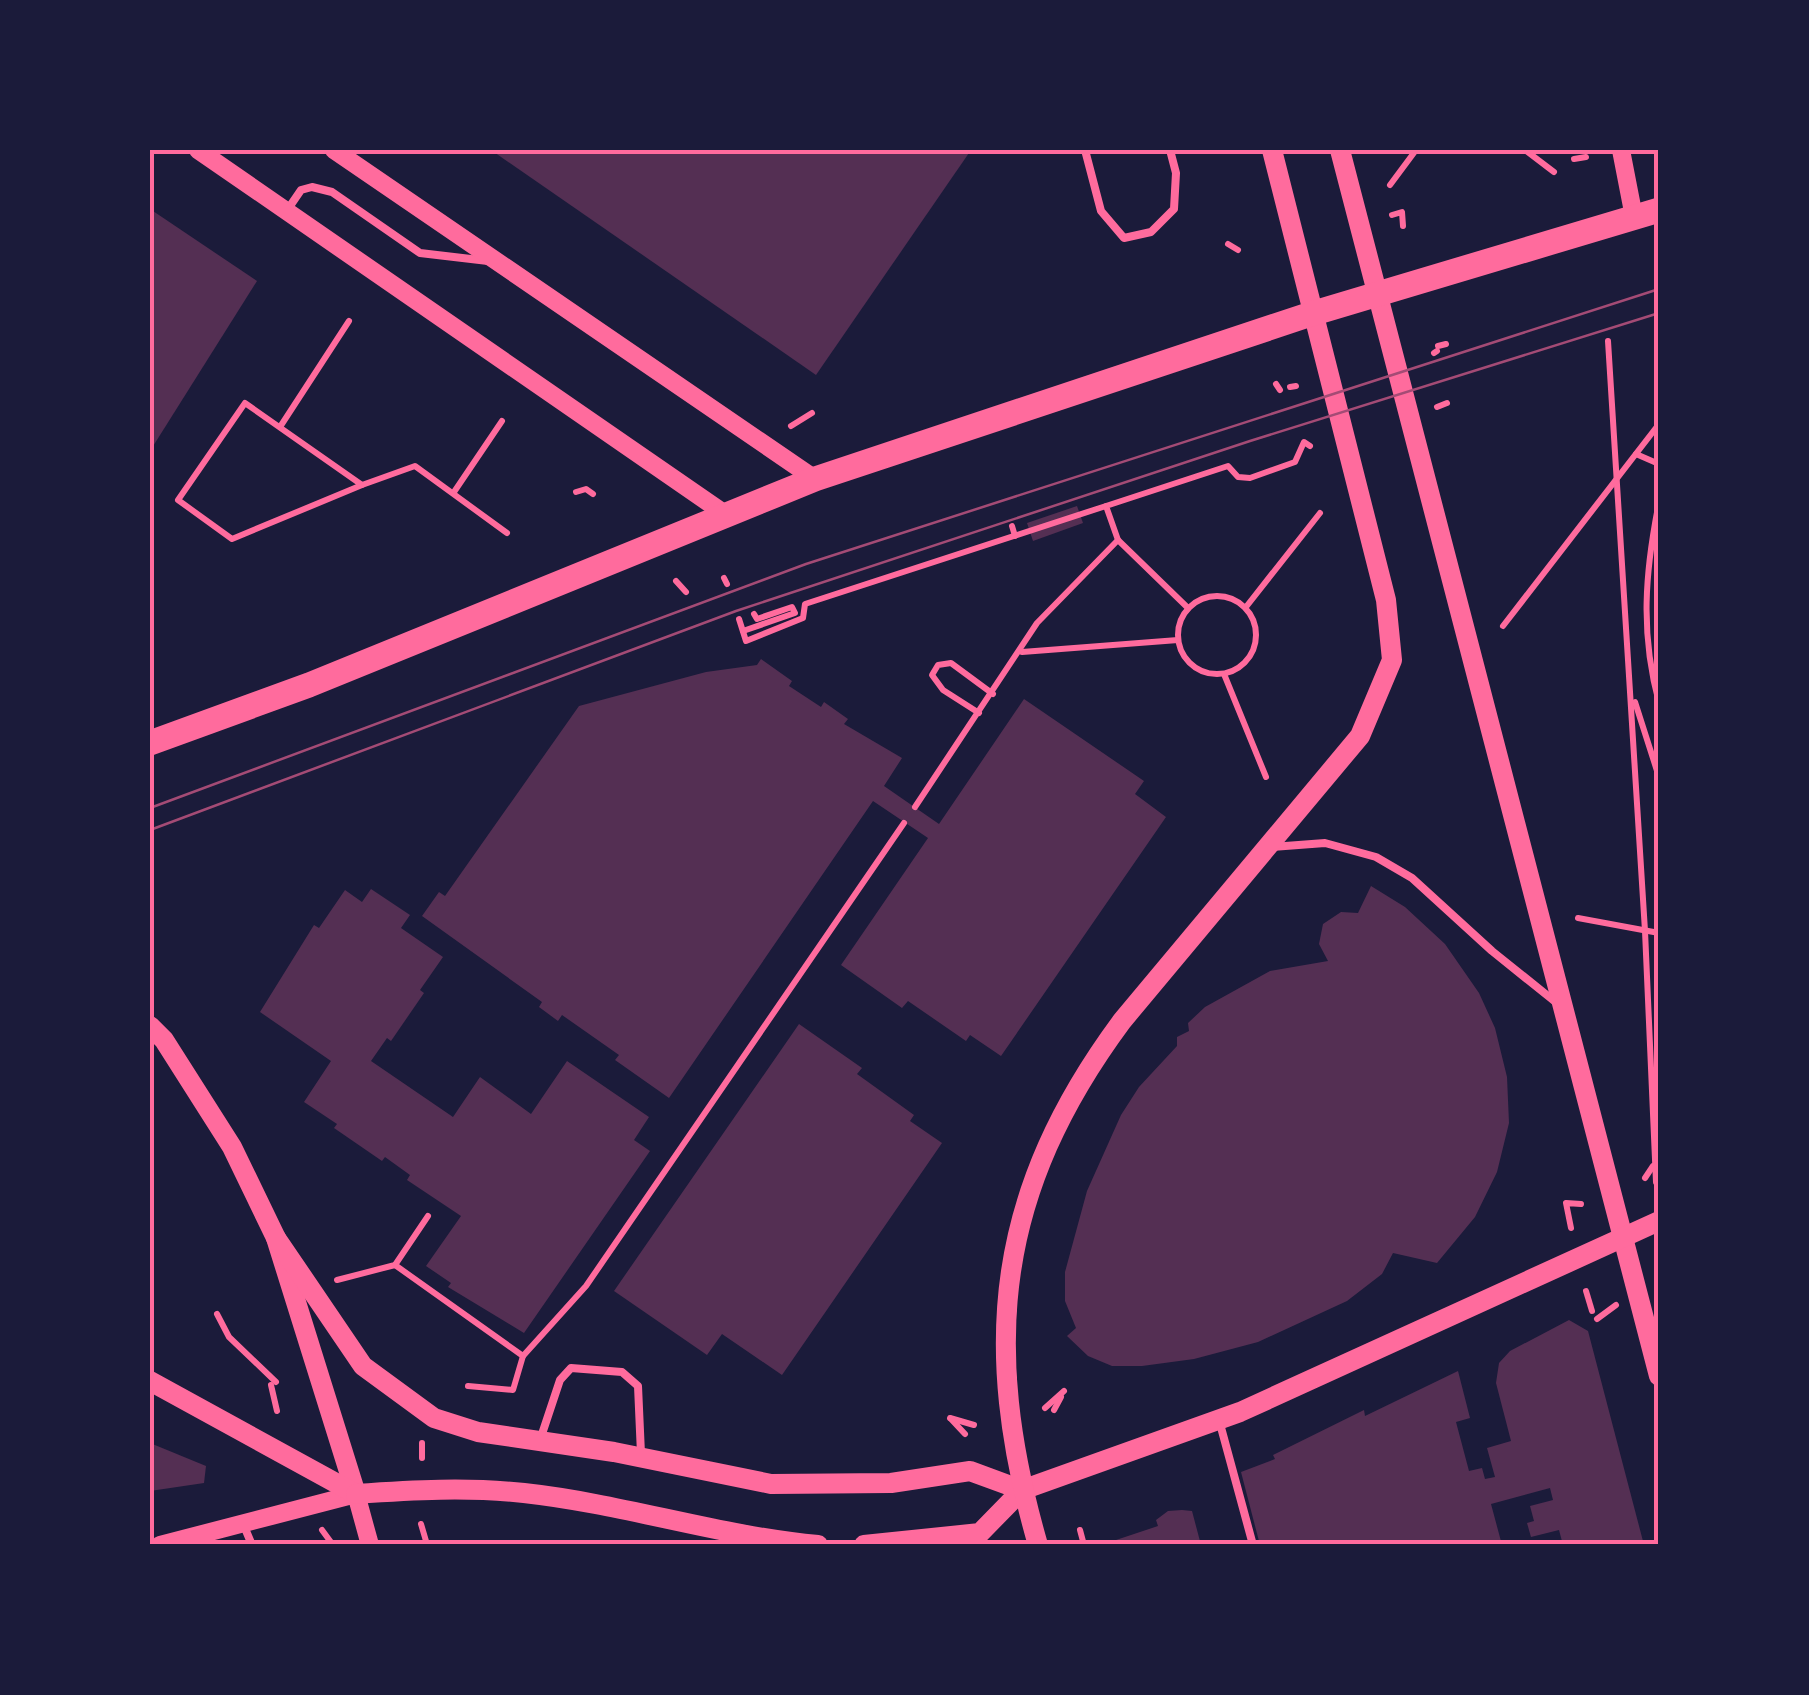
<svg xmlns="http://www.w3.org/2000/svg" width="1809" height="1695" font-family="Helvetica,sans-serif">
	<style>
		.building { fill: #542f53 }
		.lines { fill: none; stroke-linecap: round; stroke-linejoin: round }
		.path { stroke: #ff6b9d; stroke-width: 6 }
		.service { stroke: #ff6b9d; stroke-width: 8 }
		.tertiary { stroke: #ff6b9d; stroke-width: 18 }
		.secondary { stroke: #ff6b9d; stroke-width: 20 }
		.primary { stroke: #ff6b9d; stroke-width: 25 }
		.tram { stroke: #a44b75; stroke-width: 2.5 }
		.neatline { fill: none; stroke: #ff6b9d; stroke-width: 4 }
	</style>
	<rect width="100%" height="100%" fill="#1b1b3a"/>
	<g class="building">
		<path d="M491,150h480l-155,225z"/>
		<path d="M150,209l107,72 -107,170z"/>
		<path d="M1077,506l6,17 -50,18 -6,-18z"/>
		<path d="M761,659l31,22 -3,5 32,21 3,-5 24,17 -4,5 58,34 -18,28 55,38 85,-125 120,82 -9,13 31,23 -165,239 -31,-21 -4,6 -58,-40 -6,7 -61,-43 87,-127 -55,-37 -204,297 -54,-38 4,-5 -57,-40 -4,6 -19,-14 3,-5 -120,-86 17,-24 6,4 134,-190 127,-34 51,-7z"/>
		<path d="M1371,886l34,21 40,37 34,49 16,35 12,49 2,46 -12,49 -22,45 -38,46 -44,-10 -11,21 -35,27 -89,41 -64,17 -52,7h-30l-24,-10 -21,-20 9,-8 -11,-27v-29l22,-81 34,-76 18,-28 38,-41v-9l12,-6 -1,-8 17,-16 65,-36 58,-10 -9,-17 4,-20 18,-12 17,1z"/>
		<path d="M371,889l39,26 -9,13 42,29 -23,33 4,3 -33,48 -4,-3 -16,23 82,56 27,-40 51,37 36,-53 82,56 -15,23 16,11 -126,182 -76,-46 3,-4 -25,-17 35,-50 -54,-36 3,-5 -25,-18 -3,4 -48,-33 3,-4 -33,-22 27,-41 -71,-49 54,-87 5,3 26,-38 17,12z"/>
		<path d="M799,1024l63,44 -5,6 57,41 -4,6 32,22 -160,232 -60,-41 -15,21 -93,-64z"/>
		<path d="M1569,1320l19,11 56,214h-81l-4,-15 -28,7 -4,-14 7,-2 -4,-15 23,-6 -3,-12 -59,16 11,41h-242l-19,-73 34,-13 -2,-4 91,-45 1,6 93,-45 12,47 -14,4 13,49 13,-3 3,11 10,-2 -8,-29 24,-7 -15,-58 3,-20 11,-12z"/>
		<path d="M150,1443l56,23 -2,17 -54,8z"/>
		<path d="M1182,1510l10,1 9,34h-100l57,-19 -2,-6 12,-9z"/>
	</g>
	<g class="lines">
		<g class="path">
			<path d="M1525,150l29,22"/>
			<path d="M1574,159l12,-2"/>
			<path d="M1390,185l26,-35"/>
			<path d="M1392,215l10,-3 1,14"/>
			<path d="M1228,244l10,6"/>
			<path d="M1608,341l37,590 11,251"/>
			<path d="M1438,346l8,-2"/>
			<path d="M1434,353l3,-2"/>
			<path d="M1276,384l4,6"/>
			<path d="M1290,387l6,-1"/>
			<path d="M245,403l117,82 -130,54 -54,-39z"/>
			<path d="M1437,407l10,-4"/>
			<path d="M791,426l21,-13"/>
			<path d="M280,427l69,-106"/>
			<path d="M1636,454l23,10"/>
			<path d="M362,485l53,-19 92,67"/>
			<path d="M454,492l48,-71"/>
			<path d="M576,492l10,-3 7,5"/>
			<path d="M1659,502c-14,70 -19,131 0,201"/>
			<path d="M1012,526l3,10"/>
			<path d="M724,578l3,6"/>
			<path d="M676,581l10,11"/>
			<circle cx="1217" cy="635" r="39"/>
			<path d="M1246,607l74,-94"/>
			<path d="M1188,608l-70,-68 -12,-34 122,-40 10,11 12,1 45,-16 9,-20 6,4"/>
			<path d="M739,619l7,22 57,-23 2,-14 301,-98"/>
			<path d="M1503,626l156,-202"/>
			<path d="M743,631l52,-18 -3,-6 -35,12 -3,-5"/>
			<path d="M1022,652l156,-12"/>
			<path d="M1224,674l42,103"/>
			<path d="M1635,702l24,75"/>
			<path d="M979,713l-36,-23 -11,-15 6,-10 13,-2 42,31"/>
			<path d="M915,807l122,-184 81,-83"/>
			<path d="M1578,918l81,15"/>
			<path d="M1645,1178l8,-12"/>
			<path d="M1571,1228l-5,-25 15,1"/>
			<path d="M395,1265l128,91 63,-70 318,-463"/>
			<path d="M337,1280l58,-15 33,-49"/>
			<path d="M1586,1291l6,20"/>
			<path d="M217,1314l12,23 47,45"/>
			<path d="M1597,1319l19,-14"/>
			<path d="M271,1385l6,26"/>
			<path d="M468,1386l45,4 10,-34"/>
			<path d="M1045,1408l19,-17"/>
			<path d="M1054,1410l7,-13"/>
			<path d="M950,1418l24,7"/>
			<path d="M951,1419l14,15"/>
			<path d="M422,1458v-15"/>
			<path d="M421,1524l5,17 -4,4"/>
			<path d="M322,1530l11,15"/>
			<path d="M1080,1530l4,15"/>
		</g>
		<g class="service">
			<path d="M1085,150l16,61 23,27 27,-6 23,-23 2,-36 -6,-23"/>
			<path d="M288,209l13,-19 11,-3 20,5 88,61 68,8"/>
			<path d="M1272,847l53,-4 51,14 36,21 80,73 66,53"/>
			<path d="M1219,1420l34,125"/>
			<path d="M540,1440l20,-60 11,-12 51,4 16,14 3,68"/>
			<path d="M244,1526l8,19"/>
		</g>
		<g class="tertiary">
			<path d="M198,150l527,364"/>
			<path d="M334,150l481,329"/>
			<path d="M1621,150l13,67"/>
			<path d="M160,1545l196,-51 14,51"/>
		</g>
		<g class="secondary">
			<path d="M1340,150l319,1226"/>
			<path d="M150,1026l14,14 68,107 44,91 80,256"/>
			<path d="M276,1238l87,128 71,52 44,14 136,20 157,32 120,-1 79,-12 52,19"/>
			<path d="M150,1381l206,113"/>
			<path d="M356,1494c57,-4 111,-7 168,-1 100,11 195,43 294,52"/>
			<path d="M864,1545l116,-12 42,-43 218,-78 419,-191"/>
			<path d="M1038,1545c-58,-201 -42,-354 84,-524l238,-285 32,-76 -6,-60 -114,-450"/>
		</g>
		<path class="primary" d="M150,743l159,-58 506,-206 496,-165 348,-104"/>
		<g class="tram">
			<path d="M150,808l656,-244 853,-275"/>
			<path d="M150,830l586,-219 514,-170 409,-128"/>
		</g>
	</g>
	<rect width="1809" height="1695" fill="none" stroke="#1b1b3a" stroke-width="305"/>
	<rect x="152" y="152" width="1504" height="1390" class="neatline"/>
</svg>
